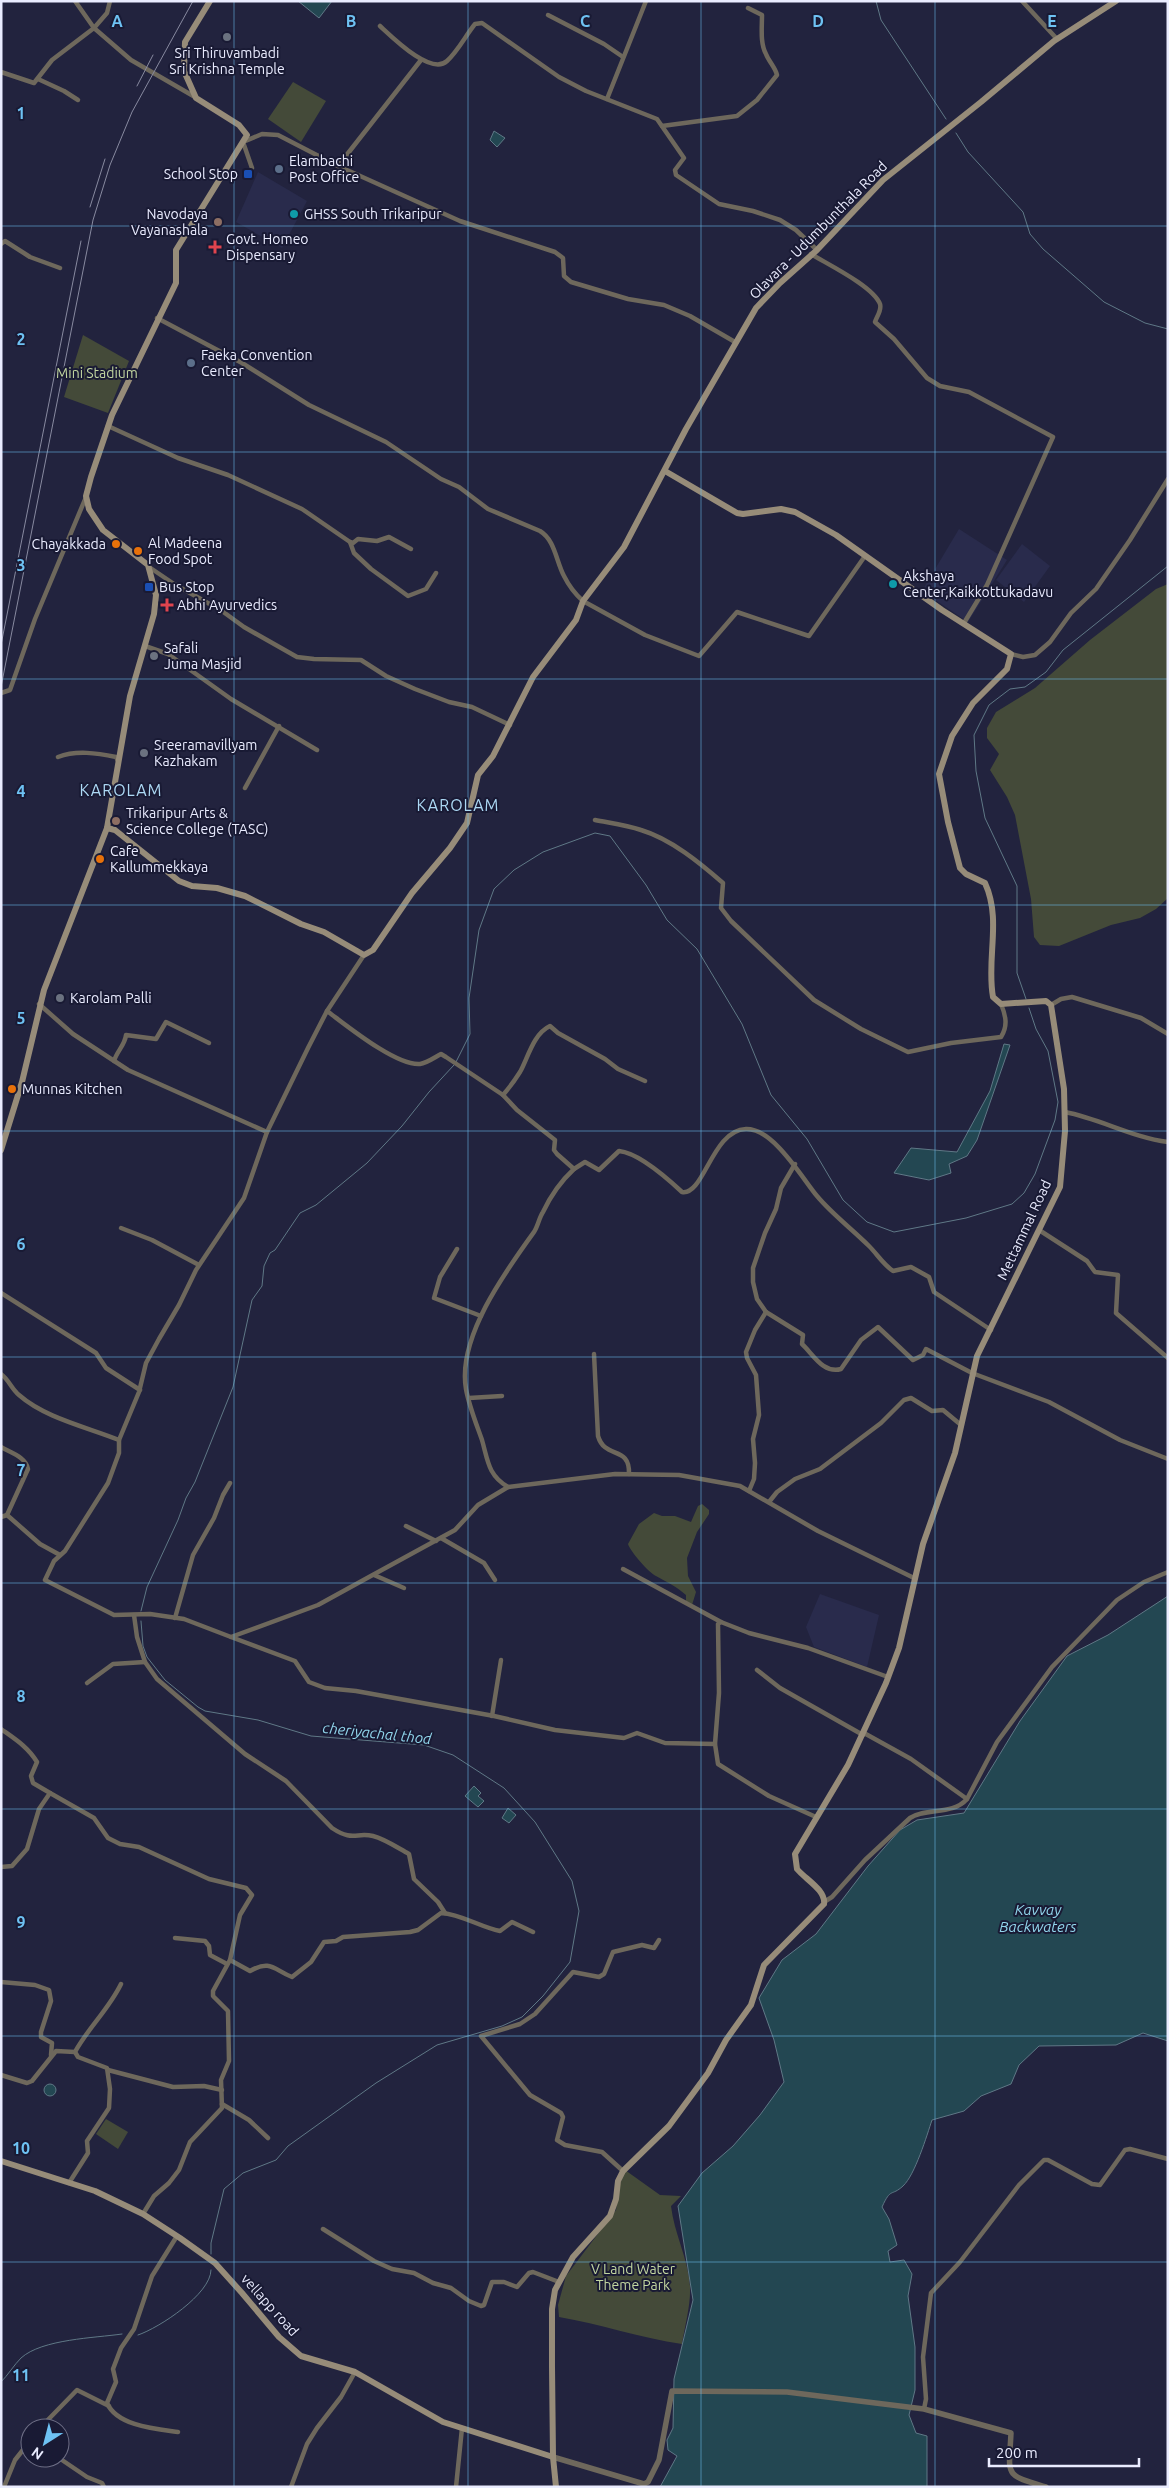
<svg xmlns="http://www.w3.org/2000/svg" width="1169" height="2488" font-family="Ubuntu,sans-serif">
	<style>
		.built { fill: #292b4c }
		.green { fill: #444a39 }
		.water { fill: #234752; stroke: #5f7886 }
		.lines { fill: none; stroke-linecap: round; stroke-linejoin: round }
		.stream { stroke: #5f7886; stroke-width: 1 }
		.minor { stroke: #6e685c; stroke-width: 4.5 }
		.tertiary { stroke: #6e685c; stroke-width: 5.5 }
		.secondary { stroke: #978c79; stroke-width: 6 }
		.rail { stroke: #888aa0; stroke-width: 1 }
		.grid { fill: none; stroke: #6ec2f3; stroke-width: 1; stroke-opacity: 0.55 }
		.worship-dot { fill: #6b7280; stroke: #191a34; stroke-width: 2 }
		.service-dot { fill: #5c6f8a; stroke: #191a34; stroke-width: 2 }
		.transit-dot { fill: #1a4fb4; stroke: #191a34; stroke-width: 2 }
		.culture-dot { fill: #0f9aa8; stroke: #191a34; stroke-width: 2 }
		.education-dot { fill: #8d6e63; stroke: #191a34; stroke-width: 2 }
		.health-dot { fill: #e0444e; stroke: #191a34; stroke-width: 2 }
		.food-dot { fill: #e8710a; stroke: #191a34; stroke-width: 2 }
		.labels { text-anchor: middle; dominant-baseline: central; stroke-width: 4; stroke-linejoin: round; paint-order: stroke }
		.poi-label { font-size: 14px; fill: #eaecff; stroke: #191a34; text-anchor: start }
		.street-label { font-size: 14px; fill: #eaecff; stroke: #191a34 }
		.park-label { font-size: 14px; fill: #c2d6a0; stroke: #191a34 }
		.water-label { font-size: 15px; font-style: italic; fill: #91d5eb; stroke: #191a34 }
		.quarter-label { font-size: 16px; letter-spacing: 1px; fill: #add9f5; stroke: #191a34 }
		.grid-label { font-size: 16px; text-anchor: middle; font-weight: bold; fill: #6ec2f3; stroke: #191a34; stroke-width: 4; stroke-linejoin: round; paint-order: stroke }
	</style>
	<rect width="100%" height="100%" fill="#22233e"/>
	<g class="built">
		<path d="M258,172l49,29 -25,47 -46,-26z"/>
		<path d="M959,529l48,31 -39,62 -46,-31z"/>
		<path d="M1022,544l28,22 -26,36 -28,-22z"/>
		<path d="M820,1594l59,21 -12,52 -53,-20 -8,-20z"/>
	</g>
	<g class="green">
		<path d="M293,82l33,19 -25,41 -33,-23z"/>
		<path d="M83,335l46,26 -21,52 -44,-16z"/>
		<path d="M1168,584v314l-12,11 -16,9 -29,7 -52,21 -19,-1 -6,-8 -3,-38 -16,-84 -8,-18 -17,-27 9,-16 -12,-16v-10l9,-16 39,-24 55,-48 66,-51z"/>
		<path d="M702,1504l7,6v4l-12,18 -10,26 1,18 8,16 -4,13 -6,-3v-7c-9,-8 -19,-13 -30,-19 -7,-3 -26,-25 -28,-32l11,-20 15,-11 8,3h13l16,6 7,-16z"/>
		<path d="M106,2119l22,13 -10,17 -22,-15z"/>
		<path d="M625,2170l35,25 21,1 -10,10c3,27 17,52 19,80 1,18 -5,39 -8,58 -41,-6 -82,-20 -123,-27l-1,-12 8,-29 50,-66 3,-23z"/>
	</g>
	<g class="water">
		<path d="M298,1h34l-13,17z"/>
		<path d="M494,131l11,7 -8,9 -7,-7z"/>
		<path d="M1004,1044l6,1 -33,95 -10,16 -18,8 2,9 -22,7 -35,-7 17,-25 46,4 33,-61z"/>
		<path d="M1168,1596v445l-25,-8 -27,12 -77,1 -20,19 -8,19 -30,12 -17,15 -32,9c-5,15 -17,55 -29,66 -12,11 -12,1 -21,21l7,12 8,26 -9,6 2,11 14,-2 8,14 -4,22 7,51v43l-6,25 7,18 11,3v51h-267l17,-31 -9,-6 -1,-10 6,-12 1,-49 19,-79 -15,-94 24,-33 31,-27 27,-31 24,-33 -10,-42 -15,-42 23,-38 34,-26 52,-68 32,-36 17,-10 47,-7 56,-92 47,-65 41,-21z"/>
		<path d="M474,1786l7,7 -3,3 6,5 -6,6 -13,-11z"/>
		<path d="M508,1808l8,7 -7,8 -7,-5z"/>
		<circle cx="50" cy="2090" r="6"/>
	</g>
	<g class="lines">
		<g class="stream">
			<path d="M876,1l5,19 65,99"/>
			<path d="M956,133l12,19 55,60 7,22 13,15 61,53 41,21 23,6"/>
			<path d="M1026,999l-9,-26v-87l-32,-68 -9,-47 -2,-36 15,-30 21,-16 15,-2 21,-15 17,-22 105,-84"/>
			<path d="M456,1062l14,-28 -1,-36 10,-68 15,-41 20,-19 29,-18 52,-19 15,3 36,49 21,35 30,29 45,75 29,71 36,44 36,61 24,22 27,10 72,-14 46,-14 12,-11 11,-19 20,-54 3,-18 -10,-51 -12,-22 -7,-21"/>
			<path d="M141,1611l6,-24 31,-67 8,-22 9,-16 38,-95 19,-87 10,-14 2,-20 6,-13 5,-3 25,-37 16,-8 51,-42 35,-37 27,-34 25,-27"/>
			<path d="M141,1621l2,25 4,11 18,23 33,27 7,4 53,9 53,16 113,9 29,10 51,33 31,34 37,59 7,30 -9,51 -27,34 -21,21 -20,9 -65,19 -61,38 -88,63 -12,14 -33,13 -19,16 -13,54v11"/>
			<path d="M138,2335c21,-7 73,-41 73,-65"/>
			<path d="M1,2382c7,-7 13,-17 20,-24 21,-19 74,-20 101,-24"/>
		</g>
		<g class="minor">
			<path d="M75,1l19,27 13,-15 3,-12"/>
			<path d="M1022,1l35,38"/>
			<path d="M548,15l56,29 19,13"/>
			<path d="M380,26c12,11 51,50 67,35 11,-10 19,-26 28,-37l7,-1 77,54 27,14 71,28 27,39 -9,12 1,5 43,29 34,7 27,9 16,10 21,20"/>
			<path d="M1,72l33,11 18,-23 42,-32 37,32 64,37"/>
			<path d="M38,79l26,12 14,9"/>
			<path d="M607,99l39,-98"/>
			<path d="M662,126l75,-10 20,-16 20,-25c-2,-8 -8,-13 -11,-21 -6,-11 -4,-26 -4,-39l-14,-7"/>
			<path d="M338,166l83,-106"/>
			<path d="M252,168l-9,-26 19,-8 16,1 60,31 122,55 95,31 8,6 1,18 7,6 57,17 36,6 26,11 45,26"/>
			<path d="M1,244l4,-3 25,16 30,11"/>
			<path d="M811,254c16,10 62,32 69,50 2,6 -3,12 -5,18l19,17 33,39 13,8 29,6 84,45 -66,148 -23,38"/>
			<path d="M157,318l85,45 67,42 77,37 55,37 18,8 29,22 52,22c15,9 16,30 24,45 5,10 11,18 19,25l62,34 54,21 38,-44 72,24 56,-80"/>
			<path d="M108,426l70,32 50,17 74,34 48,33 4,11 17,16 37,27 18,-7 10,-16"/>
			<path d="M350,542l3,1 5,-4 19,2 12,-4 22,12"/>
			<path d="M149,567l25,17 48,27 22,16 53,30 17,2 47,1 25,16 29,13 34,13 23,5 38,18"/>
			<path d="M145,646l23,8 63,45 86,51"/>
			<path d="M1011,654l12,3 12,-2 15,-13 21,-29 25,-24 34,-49 38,-61"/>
			<path d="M1,693l9,-3 25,-71 51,-122"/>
			<path d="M58,757c18,-7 39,-4 58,0l2,4"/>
			<path d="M245,788l34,-62"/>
			<path d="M595,820c15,3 31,5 46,10 30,9 59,33 82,53l-2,25 10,13 83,79 47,29 47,23 43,-9 50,-6c7,-11 5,-21 0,-33"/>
			<path d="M39,1004l34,30 55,36 139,62"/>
			<path d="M1051,1005l10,-6 11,-2 69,21 27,16"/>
			<path d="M327,1011c19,14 69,55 93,53 7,-1 15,-7 21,-10l5,3 57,38 14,15 38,30 -1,10 3,4 17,15c-14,13 -23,26 -31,43 -4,6 -5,14 -9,20 -29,40 -77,106 -68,157 3,17 10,34 16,51 6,21 6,35 26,47"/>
			<path d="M114,1061c3,-10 11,-16 12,-26l30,4 10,-17 43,21"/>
			<path d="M503,1095c6,-7 12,-15 17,-23 8,-14 13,-38 30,-46l8,7 47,26 13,10 27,12"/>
			<path d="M1065,1112c36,7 66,25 103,30"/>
			<path d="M574,1169l11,-7 14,8 20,-19c20,2 48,27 63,41 22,4 30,-62 64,-63 27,-1 56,49 71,67 15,18 35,33 52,50 8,8 14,18 24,25l18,-4 18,10 5,15 57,38"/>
			<path d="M121,1228l31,12 47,25"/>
			<path d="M1039,1230l48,31 8,11 23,3 -2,38 52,45"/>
			<path d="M457,1249l-17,28 -6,21 47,18"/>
			<path d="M1,1293l95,60 10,15 34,22"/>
			<path d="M766,1312l-9,-13 -4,-17v-14l12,-35 11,-24 5,-21 14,-24"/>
			<path d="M594,1354l4,82c7,24 32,9 31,38"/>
			<path d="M1,1374c8,6 10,14 18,21 26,23 68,32 100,45l20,-48 7,-29 13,-24 20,-34 17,-35 48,-72 23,-66 41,-84 19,-37 37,-56"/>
			<path d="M469,1398l33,-2"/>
			<path d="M119,1440v13l-11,30 -43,68 -11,10 -9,19 69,35 36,-1 34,5 47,18 87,-32 51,-28 86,-47 23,-25 30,-18 107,-13 64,1 61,11 78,45 96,47"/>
			<path d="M1,1447c10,6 25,10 27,22l-21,46"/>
			<path d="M749,1491l5,-12 1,-16 -2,-24 6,-24 -3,-40 -9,-17 -1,-6 9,-22 11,-18 37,23 -1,9c11,10 21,30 39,25l20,-29 17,-13 35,33 10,-5 3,-6 46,24 77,29 71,38 48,19"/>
			<path d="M769,1502l8,-10 18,-13 25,-10 61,-46 23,-23 7,-2 21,13 11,-1 18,15"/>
			<path d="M1,1517l6,-2 33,29 20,11"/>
			<path d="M406,1526l30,15"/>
			<path d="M441,1538l43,25 11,17"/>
			<path d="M623,1569l98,53"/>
			<path d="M374,1575l30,13"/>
			<path d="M134,1615l3,22 8,25 12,17 88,75 41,27 46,47c21,14 24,4 41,8 12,3 25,12 36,18l5,25 24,23 7,11"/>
			<path d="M175,1618l18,-63 21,-37 9,-23 7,-12"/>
			<path d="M231,1637l64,24 14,21 16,6 31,3 138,25 61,14 69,8 13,-5 28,10 50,1 3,20 51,32 47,21"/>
			<path d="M757,1670l23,18 83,47"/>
			<path d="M87,1683l26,-19 32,-2"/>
			<path d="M492,1716l9,-56"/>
			<path d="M1,1729c14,10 27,18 36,33l-6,14 2,7 17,10 -11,16 -12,40 -15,17 -11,1"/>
			<path d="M864,1733l47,26 56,40 30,-57 55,-75 65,-67 27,-18 24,-10"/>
			<path d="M715,1744l4,-51 -1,-69 3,-2 28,11 59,15 80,29"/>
			<path d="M50,1793l44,25 14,20 12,6 19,3 70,32 37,9 6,7 -12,20 -10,45 -17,31v5l15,15 1,50 -8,19 1,28 -32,34 -11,28 -10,13 -15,13 -11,18"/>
			<path d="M824,1902l8,-5 33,-37 45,-42c17,-11 42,-2 57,-19"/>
			<path d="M175,1938l30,3 4,5 1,9 17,9"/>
			<path d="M230,1960l20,11c21,-12 24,-1 42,6l19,-15 13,-20 12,-1 7,-4 67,-5 8,-2 23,-17c20,1 39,14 59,18l12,-9 21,10"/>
			<path d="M1,1982l34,3 14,5 2,11 -10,31v5l11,6 -1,12"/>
			<path d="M108,2070l65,17 31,-1 18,4"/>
			<path d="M1,2075l26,8 5,-2 24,-30 19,1"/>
			<path d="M222,2104l27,16 19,18"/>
			<path d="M623,2171l-21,-19 -37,-7 -8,-5 6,-23 -2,-4 -31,-18 -49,-59 39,-12 15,-10 38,-42 26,5 5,-3 9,-22 29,-7 12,3 5,-8"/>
			<path d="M69,2183l19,-30 -1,-12 22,-33 1,-19 -3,-21 -29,-11 -3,-5c13,-24 34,-43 46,-68"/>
			<path d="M323,2229l51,32 18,8 22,4 19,10 18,5 18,13 12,5 3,-1 8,-23h12l13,5 12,-14 4,-1 26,10"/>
			<path d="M177,2236l-25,40 -18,53 -13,19 -8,21 3,13 -9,21c10,23 49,26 71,29"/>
			<path d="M924,2409l2,-10 -3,-42 8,-64 29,-31 59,-77 25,-25h4l44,24 8,1 25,-35 5,-1 38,10"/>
			<path d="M40,2428l37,-38 32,16"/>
			<path d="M59,2458l28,19 15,6 2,4"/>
			<path d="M4,2487l11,-27 15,-19"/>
			<path d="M291,2487l16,-43 10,-16 24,-31 14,-25"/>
			<path d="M456,2487l6,-59"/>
		</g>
		<path class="tertiary" d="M553,2457l91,27 4,-2 11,-22 13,-69 115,1 48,6 89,11 87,24c-2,44 -8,41 35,54"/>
		<g class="secondary">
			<path d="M107,828l8,2 64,51 13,5 25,2 28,8 56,28 23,8 40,23 9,-5 39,-57 38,-45 17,-25 11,-48 15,-19 40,-79 43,-57 7,-19 41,-54 62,-118 70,-121 24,-25 37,-33 66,-70 98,-78 73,-61 62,-40"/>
			<path d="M1,1150l21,-68 22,-92 63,-162 23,-132 24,-82 2,-19 -8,-30 -45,-35 -14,-21 -3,-13 5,-19 21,-62 64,-132v-33l71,-115 -8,-10 -43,-27 -12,-27 1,-29 25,-41"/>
			<path d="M1,2161l94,30 48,23 37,24 35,25 27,30 37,44 22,19 54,16 88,50 110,35"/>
			<path d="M556,2487l-3,-30 -1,-90v-58l3,-19 18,-33 37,-41 6,-17 2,-18 5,-10 46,-45 39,-53 18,-33 25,-35 13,-40 60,-61c2,-14 -19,-25 -27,-35l-2,-15 53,-89 38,-82 13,-35 24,-104 32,-91 22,-97 83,-169 5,-56 -1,-42 -13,-84 -5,-4 -45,3 -8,-7c-7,-38 9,-77 -8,-114l-19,-9 -6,-6 -12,-46 -9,-48 13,-38 21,-33 34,-34 4,-15 -69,-44 -106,-75 -41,-23 -14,-3 -38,5 -6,-1 -72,-42"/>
		</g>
		<g class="rail">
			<path d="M137,86l16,-31"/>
			<path d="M90,207l15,-48"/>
			<path d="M1,645l80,-404"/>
			<path d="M1,687l92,-467 17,-55 22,-53 61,-111"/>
		</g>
	</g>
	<path class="grid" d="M234,1v2486M468,1v2486M701,1v2486M935,1v2486M1,226h1167M1,452h1167M1,679h1167M1,905h1167M1,1131h1167M1,1357h1167M1,1583h1167M1,1809h1167M1,2036h1167M1,2262h1167"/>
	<g class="worship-dot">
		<circle cx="227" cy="37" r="5"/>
		<circle cx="154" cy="656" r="5"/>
		<circle cx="144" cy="753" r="5"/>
		<circle cx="60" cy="998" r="5"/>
	</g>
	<g class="service-dot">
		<circle cx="279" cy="169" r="5"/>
		<circle cx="191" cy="363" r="5"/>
	</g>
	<g class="transit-dot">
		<rect x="243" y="169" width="10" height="10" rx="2.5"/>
		<rect x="144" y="582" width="10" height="10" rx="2.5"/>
	</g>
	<g class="culture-dot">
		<circle cx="294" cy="214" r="5"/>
		<circle cx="893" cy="584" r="5"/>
	</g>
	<g class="education-dot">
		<circle cx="218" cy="222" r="5"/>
		<circle cx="116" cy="821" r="5"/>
	</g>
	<g class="health-dot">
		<path d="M212.5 239.5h5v5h5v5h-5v5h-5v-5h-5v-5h5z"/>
		<path d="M164.5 597.5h5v5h5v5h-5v5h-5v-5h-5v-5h5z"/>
	</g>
	<g class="food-dot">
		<circle cx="116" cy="544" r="5"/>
		<circle cx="138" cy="551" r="5"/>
		<circle cx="100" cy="859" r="5"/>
		<circle cx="12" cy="1089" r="5"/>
	</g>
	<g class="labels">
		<g class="poi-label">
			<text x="227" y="53" text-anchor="middle">Sri Thiruvambadi<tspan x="227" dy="16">Sri Krishna Temple</tspan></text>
			<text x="289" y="161">Elambachi<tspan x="289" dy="16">Post Office</tspan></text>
			<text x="238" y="174" text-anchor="end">School Stop</text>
			<text x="208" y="214" text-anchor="end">Navodaya<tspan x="208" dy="16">Vayanashala</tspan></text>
			<text x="304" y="214">GHSS South Trikaripur</text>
			<text x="226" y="239">Govt. Homeo<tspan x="226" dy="16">Dispensary</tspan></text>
			<text x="201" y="355">Faeka Convention<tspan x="201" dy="16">Center</tspan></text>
			<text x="148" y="543">Al Madeena<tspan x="148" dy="16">Food Spot</tspan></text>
			<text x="106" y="544" text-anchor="end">Chayakkada</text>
			<text x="903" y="576">Akshaya<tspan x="903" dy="16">Center,Kaikkottukadavu</tspan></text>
			<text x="159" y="587">Bus Stop</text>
			<text x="177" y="605">Abhi Ayurvedics</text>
			<text x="164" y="648">Safali<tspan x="164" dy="16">Juma Masjid</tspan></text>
			<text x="154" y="745">Sreeramavillyam<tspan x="154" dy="16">Kazhakam</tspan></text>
			<text x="126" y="813">Trikaripur Arts &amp;<tspan x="126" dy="16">Science College (TASC)</tspan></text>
			<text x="110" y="851">Cafe<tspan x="110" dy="16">Kallummekkaya</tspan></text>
			<text x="70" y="998">Karolam Palli</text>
			<text x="22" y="1089">Munnas Kitchen</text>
		</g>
		<g class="street-label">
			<text transform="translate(818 230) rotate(-45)">Olavara - Udumbunthala Road</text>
			<text transform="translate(1024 1230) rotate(-65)">Mettammal Road</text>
			<text transform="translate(270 2305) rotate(48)">vellapp road</text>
		</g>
		<g class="park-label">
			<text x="97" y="373">Mini Stadium</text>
			<text x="633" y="2269">V Land Water<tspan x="633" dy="16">Theme Park</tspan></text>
		</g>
		<g class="water-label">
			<text transform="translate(377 1733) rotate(6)">cheriyachal thod</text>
			<text x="1038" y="1909">Kavvay<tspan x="1038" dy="17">Backwaters</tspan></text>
		</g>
		<g class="quarter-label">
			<text x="121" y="790">KAROLAM</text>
			<text x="458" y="805">KAROLAM</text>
		</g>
	</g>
	<g class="grid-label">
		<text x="117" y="27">A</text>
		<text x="351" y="27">B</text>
		<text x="585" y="27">C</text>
		<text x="818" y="27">D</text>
		<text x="1052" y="27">E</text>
		<text x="21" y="119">1</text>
		<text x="21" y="345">2</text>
		<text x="21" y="571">3</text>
		<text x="21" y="797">4</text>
		<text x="21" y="1024">5</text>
		<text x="21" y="1250">6</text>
		<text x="21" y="1476">7</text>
		<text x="21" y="1702">8</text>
		<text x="21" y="1928">9</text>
		<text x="21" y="2154">10</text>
		<text x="21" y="2381">11</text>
	</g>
	<rect width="1169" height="2488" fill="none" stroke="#eaecff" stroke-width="5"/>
	<g transform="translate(45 2443) rotate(216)"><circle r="24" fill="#191a34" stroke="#6d6e85"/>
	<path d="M0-4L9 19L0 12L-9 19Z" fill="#6ec2f3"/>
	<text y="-8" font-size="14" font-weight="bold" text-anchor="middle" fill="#eaecff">N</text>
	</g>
	<path d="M989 2458v8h150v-8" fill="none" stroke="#eaecff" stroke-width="2.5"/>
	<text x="996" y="2458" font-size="15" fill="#eaecff" stroke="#191a34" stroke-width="4" paint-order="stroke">200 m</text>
</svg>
